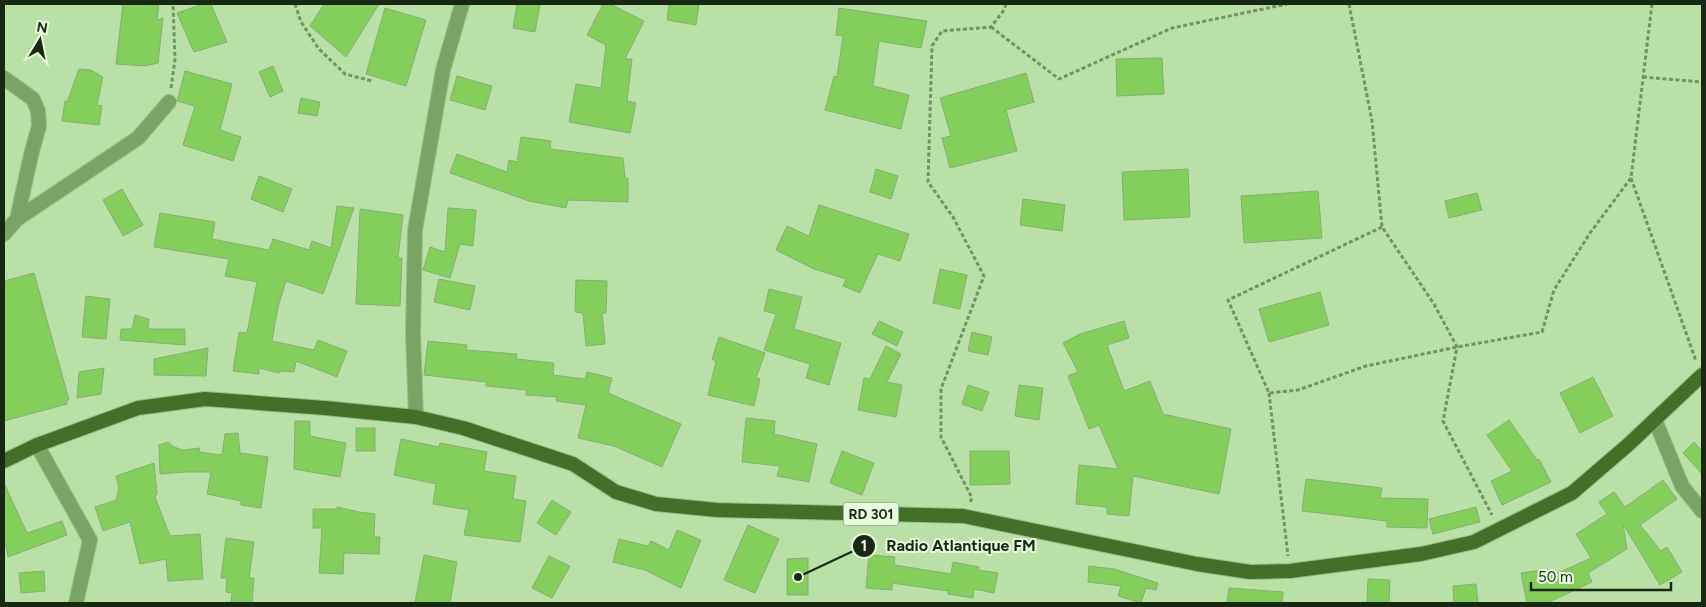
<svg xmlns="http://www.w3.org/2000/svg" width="1706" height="607" font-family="Figtree,sans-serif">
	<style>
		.building { fill: #84ce5c; stroke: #87ad76 }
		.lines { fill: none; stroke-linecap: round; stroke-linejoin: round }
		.minor-casing { stroke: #99bc89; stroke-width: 16 }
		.primary-casing { stroke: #99bc89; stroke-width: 16 }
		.path { stroke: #739066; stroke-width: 3; stroke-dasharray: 4 2.5; stroke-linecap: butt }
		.minor { stroke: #78a464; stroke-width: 14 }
		.primary { stroke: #427028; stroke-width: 14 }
		.labels { text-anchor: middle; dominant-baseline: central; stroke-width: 4; stroke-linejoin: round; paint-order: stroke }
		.shield { fill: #e7fbde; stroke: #57674f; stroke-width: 1 }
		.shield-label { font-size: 14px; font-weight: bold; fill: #192812 }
		.leader { fill: none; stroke: #192812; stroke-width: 2 }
		.callout-dot { fill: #192812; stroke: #e7fbde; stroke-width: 2 }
		.mark-label { font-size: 15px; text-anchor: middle; font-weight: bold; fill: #fff }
		.callout-label { font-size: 16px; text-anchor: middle; font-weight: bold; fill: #192812; stroke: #e7fbde; stroke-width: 4; stroke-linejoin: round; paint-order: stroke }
	</style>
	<rect width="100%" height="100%" fill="#b9e1a7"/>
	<g class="building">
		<path d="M123,4h36l-2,16 6,-2 -5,45 -13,3 -29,-2z"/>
		<path d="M203,4h8l16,38 -33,10 -17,-39z"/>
		<path d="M324,4h55l-33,53 -36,-31z"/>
		<path d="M517,4h23l-5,28 -22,-4z"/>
		<path d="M603,4h7l34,17 -19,38h7l-5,42 9,2 -6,30 -61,-11 7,-38 25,4 5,-43 -19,-10z"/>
		<path d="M669,4h30l-3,21 -29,-5z"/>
		<path d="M385,8l41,12 -20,66 -40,-12z"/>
		<path d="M839,8l88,13 -6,27 -42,-7 -6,45 36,9 -8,34 -76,-19 9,-34 3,1 6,-41 -7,-1z"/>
		<path d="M1162,58l2,36 -47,2 -1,-37z"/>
		<path d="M273,66l10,25 -13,6 -11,-25z"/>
		<path d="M79,69l12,1 12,7 -6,28 5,1 -3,19 -37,-4 3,-20 2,1z"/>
		<path d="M185,71l47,13 -12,46 21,7 -8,24 -50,-16 12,-39 -18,-5z"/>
		<path d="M1026,73l8,29 -28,8 11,41 -67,17 -8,-30 9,-2 -11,-38z"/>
		<path d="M457,76l35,10 -7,24 -35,-10z"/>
		<path d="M301,98l19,4 -3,14 -19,-3z"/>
		<path d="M521,137l30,4 -1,8 73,9 2,20h3v24l-60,-2 -2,8 -37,-7 -79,-28 7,-19 50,18 2,-12 8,2z"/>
		<path d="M876,169l22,7 -7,23 -21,-7z"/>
		<path d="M1188,169l2,48 -66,3 -2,-48z"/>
		<path d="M259,176l33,13 -9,23 -32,-13z"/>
		<path d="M122,189l21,36 -20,11 -20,-36z"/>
		<path d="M1318,191l4,47 -78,5 -3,-47z"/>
		<path d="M1477,193l5,17 -33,8 -4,-17z"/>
		<path d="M1023,199l42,6 -3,26 -42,-6z"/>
		<path d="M819,205l90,29 -9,27 -22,-7 -18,39 -17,-7 3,-7 -32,-10 -38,-19 11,-24 22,10z"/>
		<path d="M337,206l17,2 -31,86 -37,-13 -8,26 -6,34 42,9 4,-10 29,11 -10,26 -41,-16 -2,11 -15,-1v2l-20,-5v6l-26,-3 6,-39 8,1 10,-51 -32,-6 4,-17 -75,-12 6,-34 55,9 -3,17 57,11 4,-11 36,11 3,-9 19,7z"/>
		<path d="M448,208l28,2 -3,36 -13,-2 -10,34 -27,-8 7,-23 15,5z"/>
		<path d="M360,209l43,6 -5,43h4l-2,48 -44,-2z"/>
		<path d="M940,269l27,6 -7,34 -27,-6z"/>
		<path d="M34,273l35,127 -3,1 1,3 -63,17v-140z"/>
		<path d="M439,279l36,7 -5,24 -36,-8z"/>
		<path d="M576,280l31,1 -1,32h-4l3,31 -19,2 -3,-33 -8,-1z"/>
		<path d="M769,289l33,8 -8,32 47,14 -12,42 -23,-7 4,-14 -46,-14 12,-36 -12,-3z"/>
		<path d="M1320,292l9,33 -60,17 -10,-33z"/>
		<path d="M86,296l24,3 -4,40 -24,-2z"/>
		<path d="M135,315l14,4 -1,10h37v16l-65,-5 1,-11h11z"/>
		<path d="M879,321l24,11 -6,14 -25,-12z"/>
		<path d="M1124,321l5,17 -22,7 17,46 26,-10 13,33 68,15 -12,65 -86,-18 -4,40 -22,-2v-7l-31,-3 3,-39 39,4 -19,-44 -10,4 -21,-53 10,-4 -15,-29 17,-9z"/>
		<path d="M972,332l20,5 -4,18 -20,-4z"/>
		<path d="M719,337l46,16 -9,25 4,1 -6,27 -46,-11 8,-34 -4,-2z"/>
		<path d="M428,341l39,4 -1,5 51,4 -1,5 38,4 -1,12 32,4 2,-7 25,6 -4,15 73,31 -19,43 -48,-21 -36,-8 8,-33 -30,-4 1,-4 -31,-2v-5l-40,-4v-4l-62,-7z"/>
		<path d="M886,346l15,8 -14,28 15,3 -6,32 -38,-7 6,-32 6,1z"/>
		<path d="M208,348l-2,28 -52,-1v-16z"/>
		<path d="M104,368l-3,26 -24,4 2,-26z"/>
		<path d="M1593,377l20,39 -33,17 -20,-40z"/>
		<path d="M968,385l21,7 -7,19 -20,-7z"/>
		<path d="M1019,385l24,3 -4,32 -24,-4z"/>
		<path d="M746,418l29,3 -1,13 43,10 -8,38 -32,-6 3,-10 -38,-4z"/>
		<path d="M1509,420l28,40 2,-1 12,23 -49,23 -11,-24 21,-10 -25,-36z"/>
		<path d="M295,421h15v15l36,7 -6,34 -46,-8z"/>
		<rect x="356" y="428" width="19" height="23"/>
		<path d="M238,433l2,20 28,4 -7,51 -20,-3v-4l-34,-7 4,-22h-25l-26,2 -1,-29 9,-3 6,5 9,3 17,-2 -1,4 23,3 3,-21z"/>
		<path d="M401,439l38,8 1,-4 47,9 -3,19 32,5 -3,23 13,2 -6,41 -56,-7 5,-25 -36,-6 3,-20 -42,-9z"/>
		<path d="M1694,442l8,9v23l-19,-21z"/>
		<path d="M842,451l32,12 -12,32 -32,-12z"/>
		<path d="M970,451h39l1,33 -40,1z"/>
		<path d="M154,463l3,30 -2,4 15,39 30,-2 3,45 -35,2 -2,-22 -26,5 -10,-42 -27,9 -8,-24 21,-7 3,-12 -3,-12z"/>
		<path d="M1306,479l76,9 -2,10 48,1 -1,29 -40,-1v-6l-85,-10z"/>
		<path d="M1663,480l14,19 -37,26 21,26 6,-4 15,25 -22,13 -37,-61 4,25 -39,24 4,9 -45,21h-20l-6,-30 27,-4 1,8 42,-19 -15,-24 31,-20 -8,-12 15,-10 11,15z"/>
		<path d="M4,483l23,50 35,-12 5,14 -59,22 -2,-11 -2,2z"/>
		<path d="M552,500l19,12 -15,23 -19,-12z"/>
		<path d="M337,507l22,5 16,2 -1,23h6l-1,17 -35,-1 -1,21 -24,-1 3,-45h-9v-19h24z"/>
		<path d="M1476,507l4,15 -47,12 -4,-15z"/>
		<path d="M748,525l31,14 -24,54 -31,-13z"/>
		<path d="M677,530l24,10 -20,48 -36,-18 -32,-8 6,-23 29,7 3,-5 18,9z"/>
		<path d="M226,538l28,4 -5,36h5l-2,25h-21l1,-10 -6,-1 1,-14h-6z"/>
		<path d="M424,555l33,7 -7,41h-35z"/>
		<path d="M869,555l26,2 -1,8 57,9 2,-12 26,5 -1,3 20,3 -4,20 -20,-4 -1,9 -25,-4v-3l-56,-8v7l-26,-2z"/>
		<path d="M549,556l21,10 -18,32 -20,-10z"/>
		<path d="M808,558v37h-21v-36z"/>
		<path d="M1089,566l25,3 44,14 -2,7 -10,-2 -5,15 -23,-7 3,-10 -33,-4z"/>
		<path d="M44,571l1,20 -24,2 -2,-20z"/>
		<path d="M1368,579l22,1 -1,23h-22z"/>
		<path d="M1476,584l2,19h-24l-1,-17z"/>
		<path d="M1229,588l54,4 -1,11 -55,-1z"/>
	</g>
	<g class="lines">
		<defs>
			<g id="minor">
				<path d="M4,78l29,21 5,12 1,15 -8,29 -14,64 -13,15"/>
				<path d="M17,219l121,-81 31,-36"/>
				<path d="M416,417l-3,-84 2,-103 28,-160 19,-66"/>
				<path d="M1655,420l27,66 20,25"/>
				<path d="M37,445l53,95 -14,63"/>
			</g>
			<path id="primary" d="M4,461l33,-16 101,-37 67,-9 120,9 91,9 47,11 110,36 43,28 40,12 61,6 246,6 234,48 53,8 40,-1 131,-17 53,-12 98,-49 57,-49 73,-69"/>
		</defs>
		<use href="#minor" class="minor-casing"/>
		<use href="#primary" class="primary-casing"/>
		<g class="path">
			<path d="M295,4l6,18 18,27 26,25 27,7"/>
			<path d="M1349,4l23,117 10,106 52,77 23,43 -14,74 49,94"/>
			<path d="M1652,4l-21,174 65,183"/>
			<path d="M991,27l68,52 113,-51 115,-24"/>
			<path d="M1643,77l59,5"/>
			<path d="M171,88l4,-29 -2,-55"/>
			<path d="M1382,227l-154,73 41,93 29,-3 68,-24 91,-19 85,-15 12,-42 36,-57 41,-55"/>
			<path d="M1269,393l19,163"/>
			<path d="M970,502l2,-4 -31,-61v-48l43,-113 -31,-59 -25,-35 4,-136 10,-15 49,-4 13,-17 2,-6"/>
		</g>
		<use href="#minor" class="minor"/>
		<use href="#primary" class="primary"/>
	</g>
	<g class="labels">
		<rect class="shield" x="843.5" y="502.5" width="55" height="23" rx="4"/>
		<g class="shield-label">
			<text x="871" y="514">RD 301</text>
		</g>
	</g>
	<path class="leader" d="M798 577L864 546"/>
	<g class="callout-dot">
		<circle cx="798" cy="577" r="5"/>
		<circle cx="864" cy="546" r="12"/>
	</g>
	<g class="mark-label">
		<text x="864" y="551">1</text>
	</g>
	<g class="callout-label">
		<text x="961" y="551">Radio Atlantique FM</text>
	</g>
	<rect width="1706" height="607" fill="none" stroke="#192812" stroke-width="10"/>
	<g transform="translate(40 40) rotate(10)" stroke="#e7fbde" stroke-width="4" paint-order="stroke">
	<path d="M0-4L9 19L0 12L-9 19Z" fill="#192812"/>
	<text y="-8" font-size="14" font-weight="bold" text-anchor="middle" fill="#192812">N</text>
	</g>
	<path d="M1531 582v8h140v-8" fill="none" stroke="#192812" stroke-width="2.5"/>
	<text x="1538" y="582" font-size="15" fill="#192812" stroke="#e7fbde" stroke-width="4" paint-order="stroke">50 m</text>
</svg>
